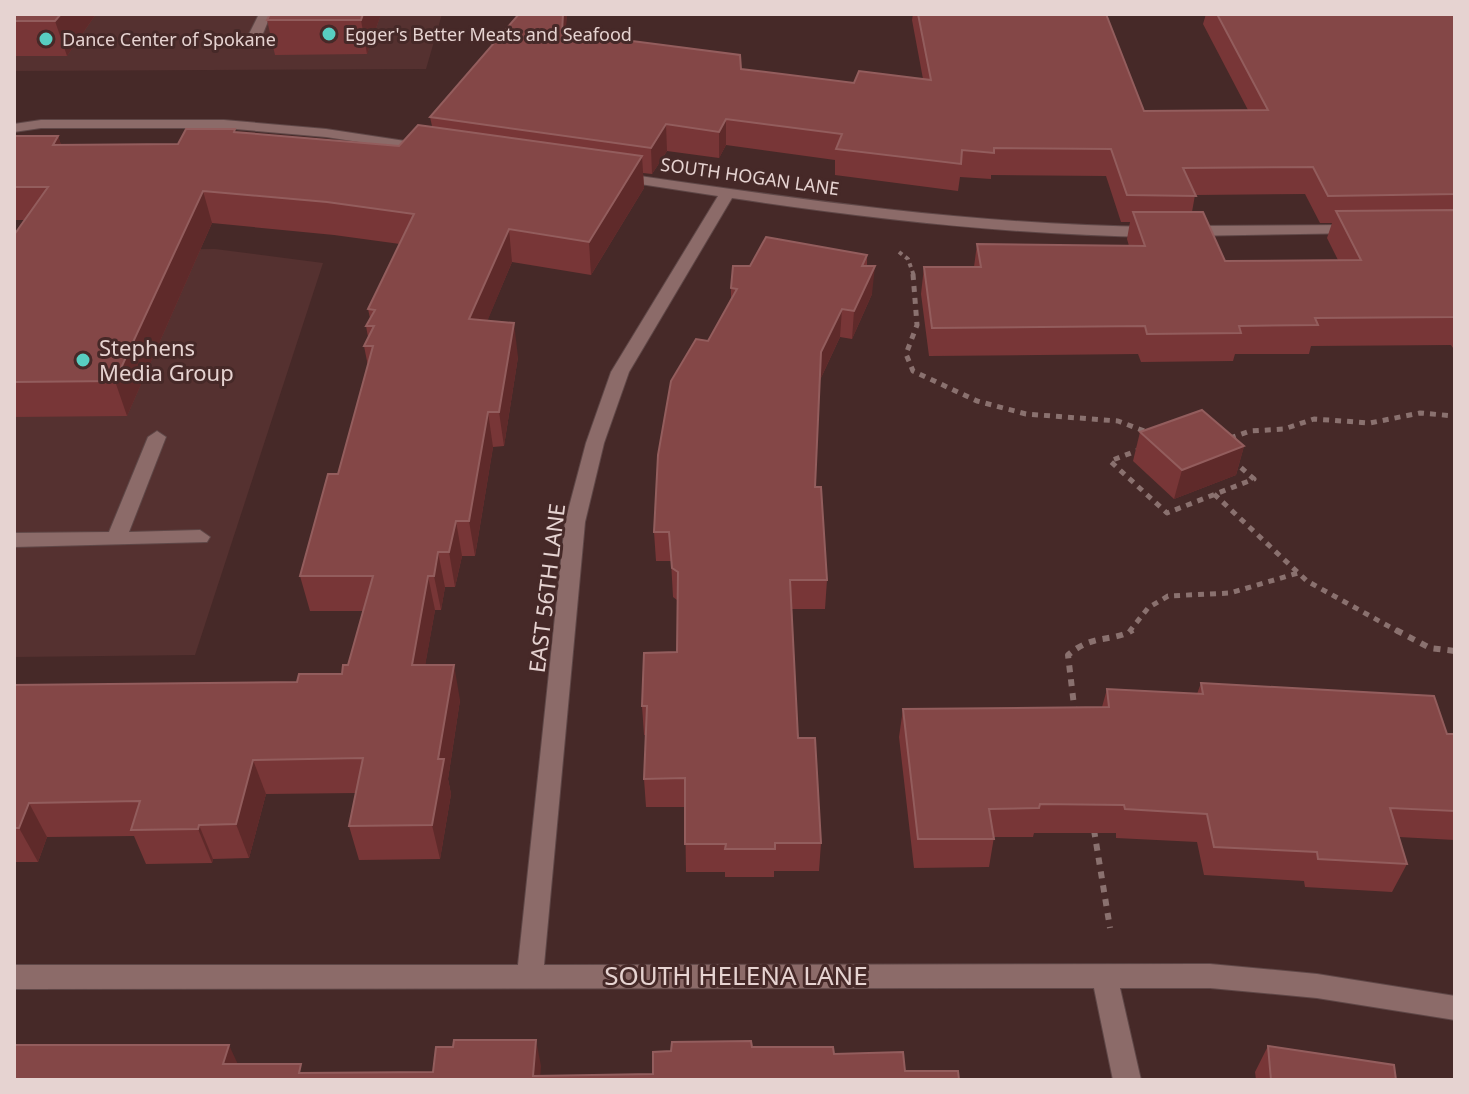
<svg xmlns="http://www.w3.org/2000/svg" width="1469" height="1094" font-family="'Noto Sans',sans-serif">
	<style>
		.built { fill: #553130 }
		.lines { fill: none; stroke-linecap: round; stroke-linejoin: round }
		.service-casing { stroke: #5f4747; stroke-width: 2 }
		.minor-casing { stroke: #5f4747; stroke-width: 2 }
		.path-far2 { stroke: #8a716f; stroke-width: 4; stroke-dasharray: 4 4; stroke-linecap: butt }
		.path-far1 { stroke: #8a716f; stroke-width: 5; stroke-dasharray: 6 6; stroke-linecap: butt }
		.path { stroke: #8a716f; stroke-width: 6; stroke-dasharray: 7 7; stroke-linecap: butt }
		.service { fill: #8c6b69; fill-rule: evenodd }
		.minor { fill: #8c6b69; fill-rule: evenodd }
		.wall { fill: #783637; fill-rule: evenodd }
		.shaded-wall { fill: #5f2a2a }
		.building { fill: #844747; stroke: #935d5d; stroke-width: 2 }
		.poi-dot { fill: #58cec1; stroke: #462928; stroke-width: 3 }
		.labels { text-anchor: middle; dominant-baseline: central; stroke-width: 6; stroke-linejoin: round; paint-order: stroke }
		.far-poi-label { font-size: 18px; fill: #e6d3d1; stroke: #462928; text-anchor: start }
		.far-street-label { font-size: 18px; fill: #e6d3d1; stroke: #462928 }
		.poi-label { font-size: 22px; fill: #e6d3d1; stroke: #462928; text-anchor: start }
		.street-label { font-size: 22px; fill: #e6d3d1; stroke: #462928 }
		.near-street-label { font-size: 26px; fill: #e6d3d1; stroke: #462928 }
	</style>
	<rect width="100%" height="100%" fill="#462928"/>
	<g class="built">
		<path d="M14,14h428l-16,55 -412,2z"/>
		<path d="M215,249l108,14 -128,392 -181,2v-406z"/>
	</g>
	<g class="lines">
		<defs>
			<g id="service">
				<path d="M259,14h12l-9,22 -7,4 -7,-4z"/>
				<path d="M157,431l9,6 -37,95 71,-2 10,7 -3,5 -193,5v-14l95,-1 39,-95z"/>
			</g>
			<g id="minor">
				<path d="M41,120h183l102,9 99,15 7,4 -7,4 -99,-15 -102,-9h-183l-27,4v-8z"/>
				<path d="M619,173c178,26 355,52 536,54l8,5 -8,5c-142,-2 -282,-18 -423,-39l-103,174 -25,71 -19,79 -41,443 666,-1 107,10 138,22v24l-138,-22 -107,-10h-90l21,92h-28l-19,-92 -1080,1v-24h504l47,-443 21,-79 25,-71 107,-176 -104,-16v-6z"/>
				<path d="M1355,225l8,5 -2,3 -174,3 -8,-5 8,-5z"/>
			</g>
		</defs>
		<use href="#service" class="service-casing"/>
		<use href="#minor" class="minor-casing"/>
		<path class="path-far2" d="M899,252l9,7 6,17"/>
		<g class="path-far1">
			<path d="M913,274l4,51 -11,29 7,17 64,30 49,13 92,7 34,13"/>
			<path d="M1196,428l58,51 -87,34 -57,-52z"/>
			<path d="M1230,438l20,-7 34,-2 30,-10 56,4 50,-10 35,3"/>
			<path d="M1214,494l93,87 92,51"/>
			<path d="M1129,632l19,-24 20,-12 62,-3 68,-20"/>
		</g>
		<g class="path">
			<path d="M1396,630l34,18 25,3"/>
			<path d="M1075,714l-7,-59c26,-22 42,-12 65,-25"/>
			<path d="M1094,830l16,98"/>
		</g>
		<use href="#service" class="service"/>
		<use href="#minor" class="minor"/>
	</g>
	<g class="wall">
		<path d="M14,14h82l-29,42h-53z"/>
		<path d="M270,14h111l-14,40 -92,1 -8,-35z"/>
		<path d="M567,14l-2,18 176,37 113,14 69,-4 -11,-59 1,-6h193l38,97 104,-1 -45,-86 3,-10h249v337l-4,-6 -140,1 -2,8h-74l-2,7 -92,1 -3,-8 -209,2 -8,-62 3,-27h50l3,-23 152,2 -2,-7 3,-17h-9l-15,-46 -115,-1v4l-31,-2 -2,14 -123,-16v-15l-109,-15 -7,13 -52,-7 -15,23 -9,-1 1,15 -53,87 -79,-13 -25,59 31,36 -14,89 -11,1 -18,109h-13l-7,31h-10l-4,23h-6l-10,55 35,35 -12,79 3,15 -11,65 -81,1 -10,-34 7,-33 -90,1 -17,64 -36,1 -1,4 -66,1 -12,-28 -87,1 -9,25h-24v-177l283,-3 45,-8 6,-9 15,-54h-53l-10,-35 38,-102 30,-108 -4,-20 4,-9 -2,-11 4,-8 -2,-9 32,-65 -66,-9 -122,-12 -85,193 -113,1v-182l11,-15h-11v-84h44l3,9 117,-1 58,-12 163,14 33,-20 -2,-9zM1305,194l15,29h12l-5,15 11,22 -113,1 -33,-49 3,-17z"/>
		<path d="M867,255v11l5,28 -20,45 -12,-2 -20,43 -5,107 12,93 -2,29h-33l6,129 23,105 -2,28h-45v6h-49v-5h-39l-1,-65h-39l-2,-28 2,-44h-2l-2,-29 35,-54v-52l-4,-3 -2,-36h-15l-2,-29 54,-191 23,-41v-12l19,-22z"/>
		<path d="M1140,432l104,14 -8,29 -62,24 -41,-38z"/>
		<path d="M1201,683l246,51h8v106l-56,-3 8,27 -15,28 -87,-5 -1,-6 -100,-6 -7,-33 -81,-4v-5h-82l-1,4h-39l-5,30 -75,1 -15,-131 4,-28 199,-2 5,-18 90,5z"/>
		<path d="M1268,1046l128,34h-140l-1,-8z"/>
	</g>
	<g class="shaded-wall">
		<path d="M61,14h35l-29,42 -12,-35z"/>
		<path d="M363,14h18l-14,40 -6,-34z"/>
		<path d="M563,14h4l-3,43 -2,-25z"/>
		<path d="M726,119v26l-7,13v-26z"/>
		<path d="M666,124l1,27 -15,23 -1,-26z"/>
		<path d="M58,136l11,32 -16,-23z"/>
		<path d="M642,156l2,32 -53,87 -2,-33z"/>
		<path d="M203,191l9,32 -85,193 -12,-35z"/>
		<path d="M509,229l3,33 -38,91 -5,-34z"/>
		<path d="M875,266l-3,28 -20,45 2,-28z"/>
		<path d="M842,309l-2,28 -20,43 1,-28z"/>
		<path d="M514,323l4,34 -14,89 -5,-34z"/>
		<path d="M488,412l5,35 -18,109 -6,-35z"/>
		<path d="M1244,446l-8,29 -62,24 8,-29z"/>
		<path d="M456,521l6,35 -7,31 -6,-35z"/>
		<path d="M438,552l7,35 -4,23 -7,-34z"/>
		<path d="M428,576l7,34 -16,90 -7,-35z"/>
		<path d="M454,665l6,35 -12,79 3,15 -11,65 -8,-34 6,-66z"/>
		<path d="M253,760l13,34 -17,64 -13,-34z"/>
		<path d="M29,803l18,34 -9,25 -19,-34z"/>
		<path d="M199,825l14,34 -1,4 -14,-34z"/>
		<path d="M536,1040l5,26 -1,14 -7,-4z"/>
		<path d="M229,1045l12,26 -18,-7z"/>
	</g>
	<g class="building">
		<path d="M14,14h47l-6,7h-41z"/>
		<path d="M270,14h93l-2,6h-94z"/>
		<path d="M519,14h44l-1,18 178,23 1,14 113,14 5,-12 72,9 -13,-66h188l38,97 124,-1 -51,-96h238v180l-127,2 -15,-29 -130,1 13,28 -69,-1 -16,-46 -117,-1v5l-32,-3 -1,14 -125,-15 6,-15 -116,-15 -7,13 -53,-8 -15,24 -221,-31z"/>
		<path d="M418,125l224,31 -53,86 -80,-13 -40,90 45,4 -15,89h-11l-19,109h-13l-7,31h-11l-4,24h-6l-16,89h42l-16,94h6l-12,66 -83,1 14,-68 -110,2 -17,64 -37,1 -1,4 -67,1 9,-29 -111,2 -10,25h-5v-143l283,-3 2,-8h43l1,-9h5l25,-89h-73l28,-102h10l35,-128h-9l10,-20h-8l9,-16 -7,-1 46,-95 -87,-12 -124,-11 -88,190 -101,1v-147l34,-48h-34v-51h44l-5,9 125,-1 8,-15h49l-1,3 165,14z"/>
		<path d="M1455,210v107l-140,1 3,7 -79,1 2,7 -94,1 -2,-8 -213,2 -8,-61h57l-4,-23 168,2 -12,-34h70l22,49 136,-1 -25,-49z"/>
		<path d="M766,237l101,18 -5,11h13l-21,45 -12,-2 -21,43 -6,135h6l6,93h-37l8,158h17l6,105h-46v6h-50l1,-5h-41v-66l-41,1 3,-73h-5l2,-53 33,-1 1,-80 -6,-4 -3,-36h-15l4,-77 13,-74 25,-42 12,2 29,-52 -6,-1 2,-22h17z"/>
		<path d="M1202,410l42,36 -62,24 -42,-38z"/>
		<path d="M1201,683l233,13 13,38h8v77l-65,-3 17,56 -89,-5 -1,-7 -103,-5 -7,-33 -82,-5 -1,-4 -84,-1 -1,4 -50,1 5,30h-76l-15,-130 206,-2 -2,-18 96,5z"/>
		<path d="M454,1040h82l-3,36 120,-2v-22l18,-1 1,-9 79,-1 1,6h81l1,7 69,-2 2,19h53l1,9h-945v-35h215l-6,19h78l-2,9 134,-1 3,-25h17z"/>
		<path d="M1268,1046l126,19 2,15h-125z"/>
	</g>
	<g class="poi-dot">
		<circle cx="329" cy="34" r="8"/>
		<circle cx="46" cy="39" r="8"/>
		<circle cx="83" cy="360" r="8"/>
	</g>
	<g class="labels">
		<g class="far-poi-label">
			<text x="345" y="34">Egger's Better Meats and Seafood</text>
			<text x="62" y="39">Dance Center of Spokane</text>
		</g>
		<g class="far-street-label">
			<text transform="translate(750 176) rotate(8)">SOUTH HOGAN LANE</text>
		</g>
		<g class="poi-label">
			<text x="99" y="347">Stephens<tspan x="99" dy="25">Media Group</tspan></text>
		</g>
		<g class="street-label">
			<text transform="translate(546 588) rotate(-83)">EAST 56TH LANE</text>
		</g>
		<g class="near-street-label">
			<text x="736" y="975">SOUTH HELENA LANE</text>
		</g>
	</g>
	<rect width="1469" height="1094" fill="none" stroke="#e6d3d1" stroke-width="32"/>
</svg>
